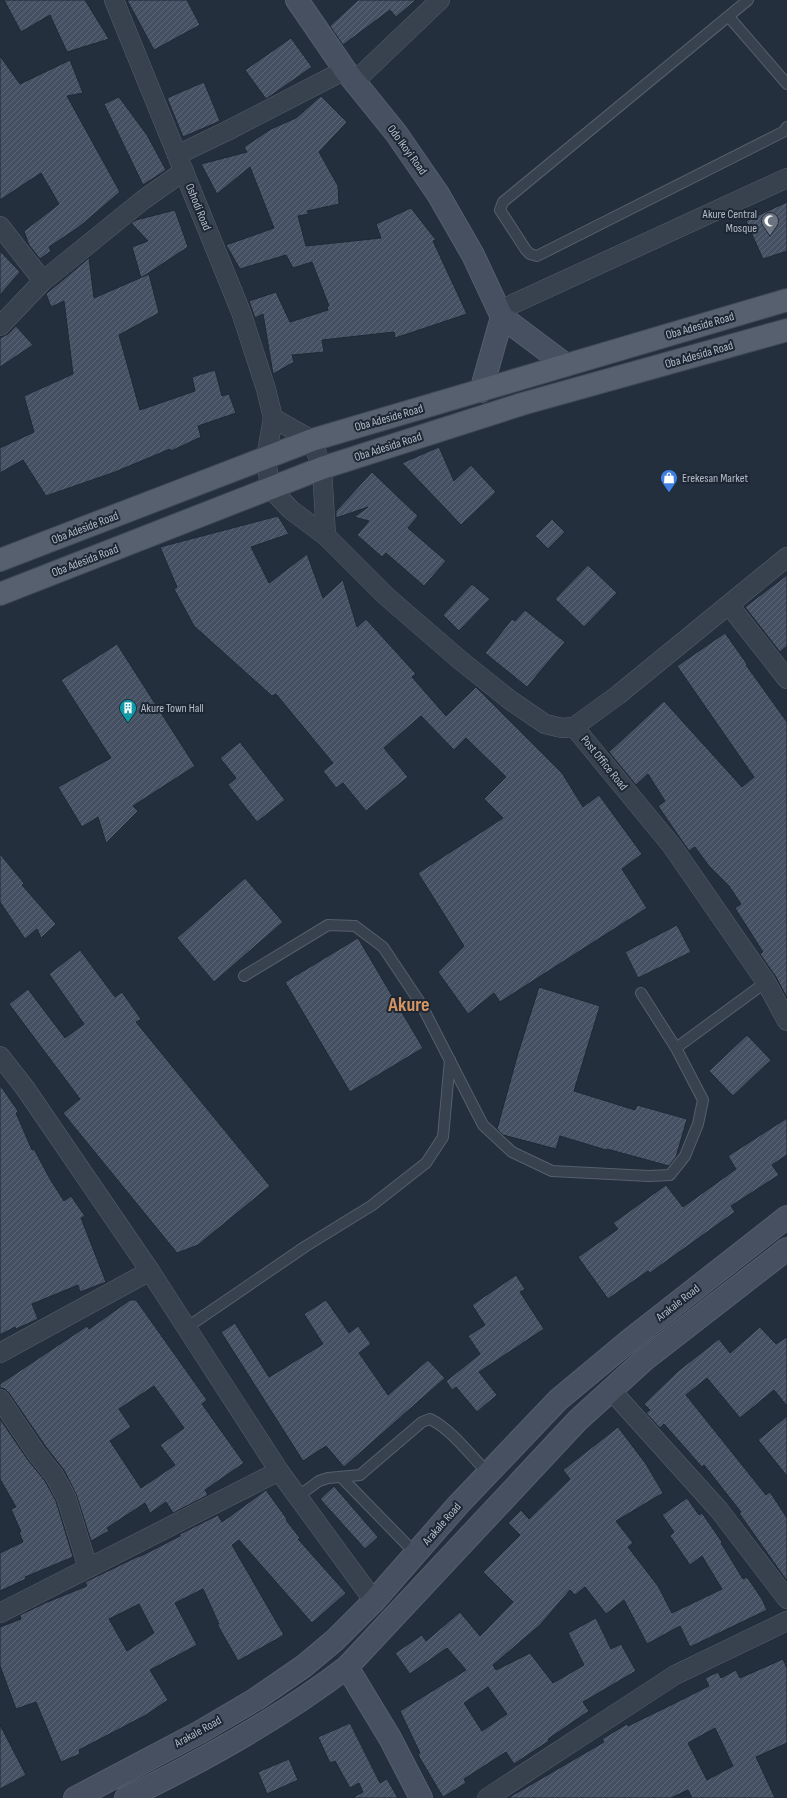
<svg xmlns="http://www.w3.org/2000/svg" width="787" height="1798" font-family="'Sofia Sans Condensed',sans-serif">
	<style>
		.building { fill: url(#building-hatch); stroke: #1f2835; fill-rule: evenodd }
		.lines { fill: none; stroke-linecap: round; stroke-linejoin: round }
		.lane-casing { stroke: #565f6c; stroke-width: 12 }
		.street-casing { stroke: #565f6c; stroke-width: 20 }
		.secondary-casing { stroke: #565f6c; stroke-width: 24 }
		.primary-casing { stroke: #414a57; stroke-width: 24 }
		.lane { stroke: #38414e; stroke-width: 10 }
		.street { stroke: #38414e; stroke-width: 19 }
		.secondary { stroke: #465061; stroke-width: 22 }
		.primary { stroke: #56606e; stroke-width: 22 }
		.labels { text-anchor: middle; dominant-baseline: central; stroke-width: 4; stroke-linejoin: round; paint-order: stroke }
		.street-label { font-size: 12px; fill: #b4bcc9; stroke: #1d2633 }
		.poi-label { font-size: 12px; fill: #b4bcc9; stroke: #1d2633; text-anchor: start }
		.town-label { font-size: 20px; font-weight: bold; fill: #d59563; stroke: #1d2633 }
	</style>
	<defs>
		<pattern id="building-hatch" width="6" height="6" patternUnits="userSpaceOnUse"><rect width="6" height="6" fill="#455162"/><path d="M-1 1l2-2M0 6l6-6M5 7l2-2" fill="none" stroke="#5d6877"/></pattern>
	</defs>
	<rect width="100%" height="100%" fill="#242f3e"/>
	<g class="building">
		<path d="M4,0h81l24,39 -42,13 -17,-37 -29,17z"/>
		<path d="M127,0h60l13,25 -46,25z"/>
		<path d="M358,0h58l-20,17 -6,-7 -47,35 -13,-19z"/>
		<path d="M291,38l21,29 -46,32 -21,-29z"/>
		<path d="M0,56l20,28 50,-24 13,33 -16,3 53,96 -41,35 -30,20 2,4 -11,8 -11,-14 -5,-14 35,-27 -18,-31 -41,27z"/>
		<path d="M204,82l16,39 -37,16 -16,-39z"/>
		<path d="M321,96l26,26 -28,30 19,34 1,18 -32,7 2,3 -11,2 8,30 75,-8 -5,-14 35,-16 25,32 -3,1 34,73 -72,24 -1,-6 -72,8 2,12 -32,3 2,7 -21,12 -10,-60 -8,4 -6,-17 27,-9 14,30 38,-12 -1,-3 2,-1 -17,-44 -19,6 -7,-13 -46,14 -14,-24 48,-17 -24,-61 -33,27 -16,-30 46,-12 -3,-5 27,-18 25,-11z"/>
		<path d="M119,97l28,38 19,35 -23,15 -39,-81z"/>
		<path d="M787,202v49l-24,8 -17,-38z"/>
		<path d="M175,210l13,37 -47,31 -9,-31 16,-6 -17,-18 5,-3z"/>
		<path d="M0,251l20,21 -20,23z"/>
		<path d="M89,258l5,40 55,-24 10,39 -40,22 21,75 55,-19 -3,-14 23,-7 7,26 7,-2 7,19 -38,13 3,11 -30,14 -1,-2 -55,23 -69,24 -23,-36 -23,13v-25l34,-16 -10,-36 49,-22 -9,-73 -13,6 -5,-13z"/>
		<path d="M16,326l17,19 -33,22v-29l8,-4z"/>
		<path d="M439,447l15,34 17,-16 25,27 -35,33 -59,-62z"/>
		<path d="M372,472l46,44 -10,12 38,33 -22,25 -38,-33 -4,4 -25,-22 12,-14 -15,-4 14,-10 -32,11v-7z"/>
		<path d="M278,516l11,18 -38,13 18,36 38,-29 16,44 20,-18 14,47 9,-8 50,55 -4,3 34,39 30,-29 86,86 21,34 16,-12 43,59 -20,15 25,39 -147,94 -6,-9 -26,21 -30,-42 26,-26 -46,-73 85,-55 -19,-19 22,-22 -40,-39 -12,12 -33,-34 -37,32 24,29 -42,34 -23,-28 -7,5 -13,-17 10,-8 -57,-69 -4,2 -78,-70 -20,-37 3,-2 -17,-40z"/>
		<path d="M552,519l13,13 -17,17 -13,-13z"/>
		<path d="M588,565l29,28 -33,34 -29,-28z"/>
		<path d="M787,575v71l-7,6 -35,-45z"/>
		<path d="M472,584l18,15 -31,32 -16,-16z"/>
		<path d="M525,610l40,32 -38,45 -42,-34 27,-34 3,2z"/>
		<path d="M725,633l22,31 -1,1 41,57v276l-11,-21 -16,-23 3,-2 -28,-44 6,-4 -12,-18 -20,-20 -14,-19 -6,4 -31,-45 7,-5 -17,-27 -12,11 -27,-33 55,-51 78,86 12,-10 -77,-111z"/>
		<path d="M117,644l78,122 -62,40 5,5 -32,32 -8,-26 -16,10 -24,-40 53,-29 -50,-78z"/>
		<path d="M240,742l45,58 -28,22 -29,-37 8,-7 -16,-20z"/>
		<path d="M0,854l24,29 -2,2 34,39 -15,14 -4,-9 -12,10 -25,-37z"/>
		<path d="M245,878l38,44 -69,60 -37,-44z"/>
		<path d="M677,925l14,27 -53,26 -13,-26z"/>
		<path d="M358,938l65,110 -73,44 -65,-110z"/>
		<path d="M80,950l35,47 7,-5 19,27 -5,3 134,164 -72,59 -21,8 -114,-140 17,-14 -71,-95 19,-15 37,49 19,-14 -35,-50z"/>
		<path d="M539,987l61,19 -26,85 61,19 2,-5 50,14 -11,38 -7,9 -62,-17 -1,1 -46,-14 -4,13 -53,-14 -6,-6 21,-76z"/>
		<path d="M747,1035l24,25 -38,36 -24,-25z"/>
		<path d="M0,1085l18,26 -2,2 16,37 2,-1 16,30 14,22 7,-5 14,20 -4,2 25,64 -26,10 -2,-7 -46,19 6,15 -22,10 -1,-2 -15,8z"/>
		<path d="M787,1118v37l-15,10 7,10 -48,31 4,6 -85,61 -2,-2 -40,28 -30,-42 40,-28 -5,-6 53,-38 17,22 53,-38 -8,-13z"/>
		<path d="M516,1275l9,14 -5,3 24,37 -65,43 18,23 -20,17 -21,-25 -4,3 -6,-9 34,-27 -12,-18 17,-11 -13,-20z"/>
		<path d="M130,1300h6l71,100 -5,4 42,59 -39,27 3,5 -35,18 -7,-11 -16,11 -5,-10 -38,25 2,3 -18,10 -15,-47 -12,-24 -18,-23 -37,-54 -4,-4 -5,-1v-4l87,-58 2,3zM154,1386l30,42 -24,17 15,20 -34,23 -31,-47 21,-14 -12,-18z"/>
		<path d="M326,1300l23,33 9,-7 13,18 -12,9 29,42 40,-35 17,18 -101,89 -18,-21 -23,15 -82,-129 14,-9 34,54 54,-33 -19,-30z"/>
		<path d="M760,1327l16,17 11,-7v69l-13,-16 -34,28 -33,-40 -21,17 80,100 4,-3 17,26v63l-48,-68 2,-1 -37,-47 -2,2 -38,-43 -4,4 -14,-15 4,-3 -6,-6 34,-33 41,-32 11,14z"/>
		<path d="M787,1416v60l-29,-36z"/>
		<path d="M0,1419l28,41 17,21 11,20 17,56 -48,20 1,2 -26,12v-38l23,-11 -4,-10h2l-10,-23 5,-2 -16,-28z"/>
		<path d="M618,1427l28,37 17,29 -47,28 17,22 -5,4 30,39 14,27 50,-24 -20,-33 -12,9 -20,-29 4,-4 -12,-17 25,-17 12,17 3,-2 20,29 -1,1 22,36 4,-2 15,22 5,11 -77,37 -10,-21 -33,18 -23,-44 -18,14 -21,-27 -10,8 -5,-5 -30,35 -47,40 3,5 34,-17 23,30 31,-18 -16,-32 28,-15 15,31 10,-5 15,27 -53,31 6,9 -41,28 1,2 -35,23 -8,-12 -42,27 2,4 -23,14 -25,-42 2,-2 -20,-42 66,-41 -19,-22 -37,26 -15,-21 27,-18 4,6 34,-29 20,24 33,-34 -30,-30 37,-37 -12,-12 13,-13 8,9 41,-40 -7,-9zM488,1687l19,27 -25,17 -18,-28z"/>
		<path d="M334,1486l44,51 -13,12 -45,-50z"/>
		<path d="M266,1490l21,29 -1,1 14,18 -2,1 48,54 -34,30 -73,-83 -7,5 52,90 -46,26 -21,-37h2l-16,-35 -28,14 22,42 -47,25 18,30 -22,15 -67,35 1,4 -19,8 -25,-60 -20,7 -16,-43v-39l21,-8 -1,-4 25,-12 42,-17 -2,-4 54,-26v1l41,-21v-2l38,-19 4,7zM139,1604l15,29 -27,18 -18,-32z"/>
		<path d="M783,1659l4,9v75l-31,14 19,41h-83l-4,-8 -17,8h-163l96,-56 -2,-3 25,-15 1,2 41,-20 40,-20 -4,-8 13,-6 3,6 15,-8 4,8zM715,1728l18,38 -26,14 -19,-37z"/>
		<path d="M350,1723l30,60 7,-4 11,19h-46l11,-6 -4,-9 -9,5 -15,-27 -5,2 -12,-26z"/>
		<path d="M0,1725l26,50 -26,14z"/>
		<path d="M289,1759l9,21 -31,14 -9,-22z"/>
	</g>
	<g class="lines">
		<defs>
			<g id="lane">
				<path d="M748,0l-245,202 -3,8 26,40 4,4 7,2 246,-124 4,-5"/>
				<path d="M729,17l58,67"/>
				<path d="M244,976l84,-51 27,1 28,21 38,57 62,121 29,27 40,19 97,5 21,-1 15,-19 13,-32 5,-24 -27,-52 -35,-55"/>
				<path d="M676,1048l90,-66"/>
				<path d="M186,1328l120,-82 65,-40 55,-43 17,-26 7,-77"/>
				<path d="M341,1477l75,77"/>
				<path d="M297,1497l22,-16 9,-3 32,-3 62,-53 8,-3c21,10 41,37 58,54"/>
			</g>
			<g id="street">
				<path d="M114,0l127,312 25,77 7,29 -7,40 4,30 21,22 35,26 60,60 74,64 50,40 35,24 17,4 12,-1 98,119 94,136 21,39"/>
				<path d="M354,82l86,-82"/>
				<path d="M177,155l50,-24 118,-61"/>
				<path d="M0,226l43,55"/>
				<path d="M500,310l287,-132"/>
				<path d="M0,326l43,-45 100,-81 41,-29"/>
				<path d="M273,418l39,22 10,28 4,68"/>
				<path d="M729,605l58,74"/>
				<path d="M574,727l44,-32 169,-138"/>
				<path d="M0,1056l25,32 125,183 129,200 95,130"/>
				<path d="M0,1353l150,-82"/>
				<path d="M610,1389l109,121 68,89"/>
				<path d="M0,1399l37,55 17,21 12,22 22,71"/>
				<path d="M0,1613l279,-142"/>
				<path d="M487,1798l188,-123 112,-54"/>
			</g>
			<g id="secondary">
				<path d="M297,0l48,70 51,63 42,61 35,61 29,62 64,48"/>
				<path d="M481,391l21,-74"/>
				<path d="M347,1667l43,71 31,60"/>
				<path d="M75,1798l125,-66 56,-33 48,-33 31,-26 39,-39 84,-96 100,-105 72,-60 157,-123"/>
				<path d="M126,1798c77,-37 153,-79 221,-131l231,-247 66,-60 143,-111"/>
			</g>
			<g id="primary">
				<path d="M0,560l312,-120 475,-140"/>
				<path d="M0,594l322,-126 200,-64 265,-74"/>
			</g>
		</defs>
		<use href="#lane" class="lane-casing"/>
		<use href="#street" class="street-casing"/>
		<use href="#secondary" class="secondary-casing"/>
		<use href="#primary" class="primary-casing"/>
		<use href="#lane" class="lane"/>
		<use href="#street" class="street"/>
		<use href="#secondary" class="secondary"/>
		<use href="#primary" class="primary"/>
	</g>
	<defs>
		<symbol id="mosque-pin" viewBox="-11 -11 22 30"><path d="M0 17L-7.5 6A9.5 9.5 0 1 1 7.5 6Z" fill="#6b7280" stroke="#1d2633"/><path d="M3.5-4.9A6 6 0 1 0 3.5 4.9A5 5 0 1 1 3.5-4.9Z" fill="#fff"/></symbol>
		<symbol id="shop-pin" viewBox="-11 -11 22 30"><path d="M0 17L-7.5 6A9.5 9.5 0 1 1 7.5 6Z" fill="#3f7fe0" stroke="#1d2633"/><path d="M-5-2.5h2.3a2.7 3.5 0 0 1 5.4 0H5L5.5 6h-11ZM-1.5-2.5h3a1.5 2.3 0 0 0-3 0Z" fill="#fff"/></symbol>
		<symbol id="building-pin" viewBox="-11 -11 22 30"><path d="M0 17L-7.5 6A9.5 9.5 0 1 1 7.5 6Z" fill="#0f9aa8" stroke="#1d2633"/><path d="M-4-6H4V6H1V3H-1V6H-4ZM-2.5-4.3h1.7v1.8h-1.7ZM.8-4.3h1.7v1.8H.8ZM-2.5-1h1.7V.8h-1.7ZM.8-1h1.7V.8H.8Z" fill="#fff"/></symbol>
	</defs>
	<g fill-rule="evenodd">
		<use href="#mosque-pin" x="760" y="211" width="20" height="27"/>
		<use href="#shop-pin" x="659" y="468" width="20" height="27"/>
		<use href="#building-pin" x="118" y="698" width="20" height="27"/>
	</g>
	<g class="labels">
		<g class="street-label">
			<text transform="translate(407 150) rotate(54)">Odo Ikoyi Road</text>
			<text transform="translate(198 207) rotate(68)">Oshodi Road</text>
			<text transform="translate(700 326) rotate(-16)">Oba Adeside Road</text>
			<text transform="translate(699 355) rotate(-16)">Oba Adesida Road</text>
			<text transform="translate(389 418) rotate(-16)">Oba Adeside Road</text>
			<text transform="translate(388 447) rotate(-18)">Oba Adesida Road</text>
			<text transform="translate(85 528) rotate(-21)">Oba Adeside Road</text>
			<text transform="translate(85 561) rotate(-21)">Oba Adesida Road</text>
			<text transform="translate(604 763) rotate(51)">Post Office Road</text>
			<text transform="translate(678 1303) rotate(-38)">Arakale Road</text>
			<text transform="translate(442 1524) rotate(-49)">Arakale Road</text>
			<text transform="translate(198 1732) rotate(-29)">Arakale Road</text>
		</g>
		<g class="poi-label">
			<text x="757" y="214" text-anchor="end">Akure Central<tspan x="757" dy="14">Mosque</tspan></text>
			<text x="682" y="478">Erekesan Market</text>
			<text x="141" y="708">Akure Town Hall</text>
		</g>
		<g class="town-label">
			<text x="409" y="1005">Akure</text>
		</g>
	</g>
</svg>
